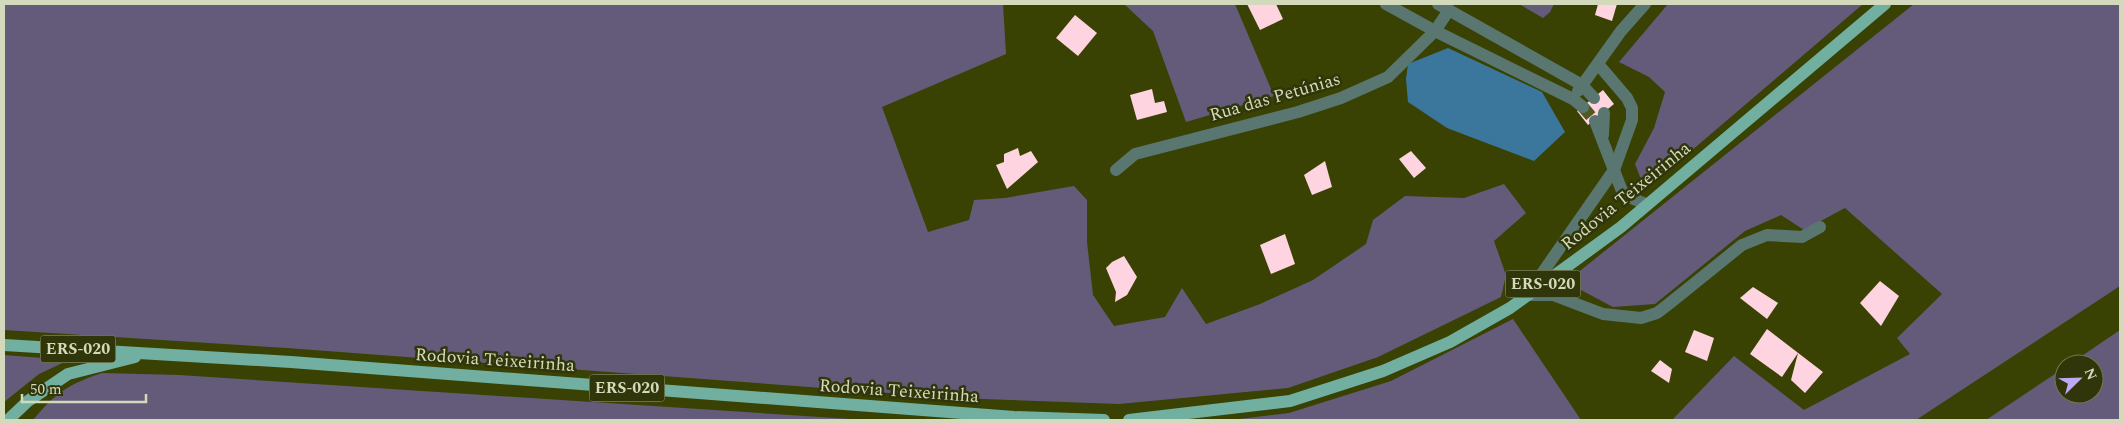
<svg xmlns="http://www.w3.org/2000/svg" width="2124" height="424" font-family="Spectral,serif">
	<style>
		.green { fill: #645b7a }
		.water { fill: #3b779c }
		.building { fill: #fdd4e0 }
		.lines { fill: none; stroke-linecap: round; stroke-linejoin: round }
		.minor-tunnel { stroke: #50591e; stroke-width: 12; stroke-dasharray: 12 6; stroke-linecap: butt }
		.minor { stroke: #597770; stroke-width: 12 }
		.major { stroke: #71b0a1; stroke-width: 12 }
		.labels { text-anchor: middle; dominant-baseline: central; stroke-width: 5; stroke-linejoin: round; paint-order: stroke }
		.shield { fill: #303609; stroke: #a2a986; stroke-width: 1 }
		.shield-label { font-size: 16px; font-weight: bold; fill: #d3dabc }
		.street-label { font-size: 18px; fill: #d3dabc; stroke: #303609 }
	</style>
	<rect width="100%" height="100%" fill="#394202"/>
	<g class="green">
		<path d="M4,4h999l3,50 -124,53 46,125 41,-12 5,-20 31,-2 69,-12 13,14v42l6,53 21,31 51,-9 17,-29 24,36 54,-20 53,-24 53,-36 7,-24 32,-24 59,2 40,-14 22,29 -32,28 12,34 -5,22 -123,60 -90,31 -169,16 -162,-6 -670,-50 -283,-18z"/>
		<path d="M1124,4h111l39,92 -88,26 -33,-91z"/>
		<path d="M1519,4h35l-4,8 -7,6z"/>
		<path d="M1668,4h195l-213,182 -9,-7 -6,-15 19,-36 11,-36 -16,-15 -30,-15z"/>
		<path d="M1914,4h206v282l-204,134h-244l62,-64 70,54 106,-56 -13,-16 45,-44 -97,-86 -41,22 -23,-15 -36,16 -90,73 -42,3 -47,-25z"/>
		<path d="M1513,319l68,101h-350l58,-7 102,-32z"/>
		<path d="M2120,330v90h-134l78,-52v26h30v-30h-24z"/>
		<path d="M4,355l65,5 -30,14 -35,28z"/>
		<path d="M102,373l77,2 687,45h-833c22,-27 36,-36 69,-47z"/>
	</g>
	<path class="water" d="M1448,48l94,44 23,40 -31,29 -87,-33 -39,-26 -2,-23 2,-15z"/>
	<g class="building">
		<path d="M1247,4h29l7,15 -23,11z"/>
		<path d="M1598,4h19l-5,17 -17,-6z"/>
		<path d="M1075,15l22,18 -19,23 -22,-18z"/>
		<path d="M1152,89l3,14 9,-2 3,11 -30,8 -7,-25z"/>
		<path d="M1603,90l11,14 -26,21 -11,-14z"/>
		<path d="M1018,148l2,8 11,-5 7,11 -31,27 -11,-24 8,-3v-8z"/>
		<path d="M1411,151l15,17 -12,10 -15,-19z"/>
		<path d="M1325,161l7,26 -20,8 -8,-20z"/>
		<path d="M1285,234l10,30 -24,10 -11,-29z"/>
		<path d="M1124,256l13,21 -10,18 -12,7 1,-10 -10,-24 6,-6z"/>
		<path d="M1880,281l19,15 -18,30 -21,-23z"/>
		<path d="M1753,287l25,16 -11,16 -27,-21z"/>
		<path d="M1767,329l56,43 -18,21 -14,-13 7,-27 -16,24 -32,-23z"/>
		<path d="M1694,330l20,8 -7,23 -22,-9z"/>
		<path d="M1660,360l12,9 -3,14 -18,-12z"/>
	</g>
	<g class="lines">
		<path class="minor-tunnel" d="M1583,107l12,14"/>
		<g class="minor">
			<path d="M1386,4l49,27 138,68 10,8"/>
			<path d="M1438,4l144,81 12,13"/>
			<path d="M1578,91l43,-60 24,-27"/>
			<path d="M1595,121l27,70 9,7 15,6"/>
			<path d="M1603,135l1,-22"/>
			<path d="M1116,170l19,-16 163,-42 43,-14 47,-21 47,-46 14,-21"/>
			<path d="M1527,295h26l50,19 38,4 16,-5 13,-10 72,-58 25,-10 35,2 18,-10"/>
			<path d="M1527,295l87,-125 18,-50v-12l-5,-10 -29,-34"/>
		</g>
		<g class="major">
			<path d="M4,345l287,17 723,55 90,3"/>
			<path d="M8,420l20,-19 40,-27 67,-17"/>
			<path d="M1129,420l161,-19 93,-30 67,-29 60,-34 111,-81 264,-223"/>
		</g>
	</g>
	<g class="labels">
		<g class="shield">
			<rect x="1505.5" y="270.5" width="75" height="27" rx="4"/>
			<rect x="40.5" y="335.5" width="75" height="27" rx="4"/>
			<rect x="589.5" y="374.5" width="75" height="27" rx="4"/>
		</g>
		<g class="shield-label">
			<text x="1543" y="284">ERS-020</text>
			<text x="78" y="349">ERS-020</text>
			<text x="627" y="388">ERS-020</text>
		</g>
		<g class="street-label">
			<text transform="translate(1275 97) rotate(-16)">Rua das Petúnias</text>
			<text transform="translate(1626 196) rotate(-39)">Rodovia Teixeirinha</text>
			<text transform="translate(495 360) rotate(4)">Rodovia Teixeirinha</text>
			<text transform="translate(899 391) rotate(4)">Rodovia Teixeirinha</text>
		</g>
	</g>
	<rect width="2124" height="424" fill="none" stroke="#d3dabc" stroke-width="10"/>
	<g transform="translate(2079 379) rotate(67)"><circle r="24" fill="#303609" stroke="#717851"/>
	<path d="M0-4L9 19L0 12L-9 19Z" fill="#bfa9f4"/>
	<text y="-8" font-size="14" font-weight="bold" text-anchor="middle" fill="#d3dabc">N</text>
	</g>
	<path d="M22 394v8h124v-8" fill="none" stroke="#d3dabc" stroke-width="2.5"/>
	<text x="30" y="394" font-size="15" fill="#d3dabc" stroke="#303609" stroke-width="4" paint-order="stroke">50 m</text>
</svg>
